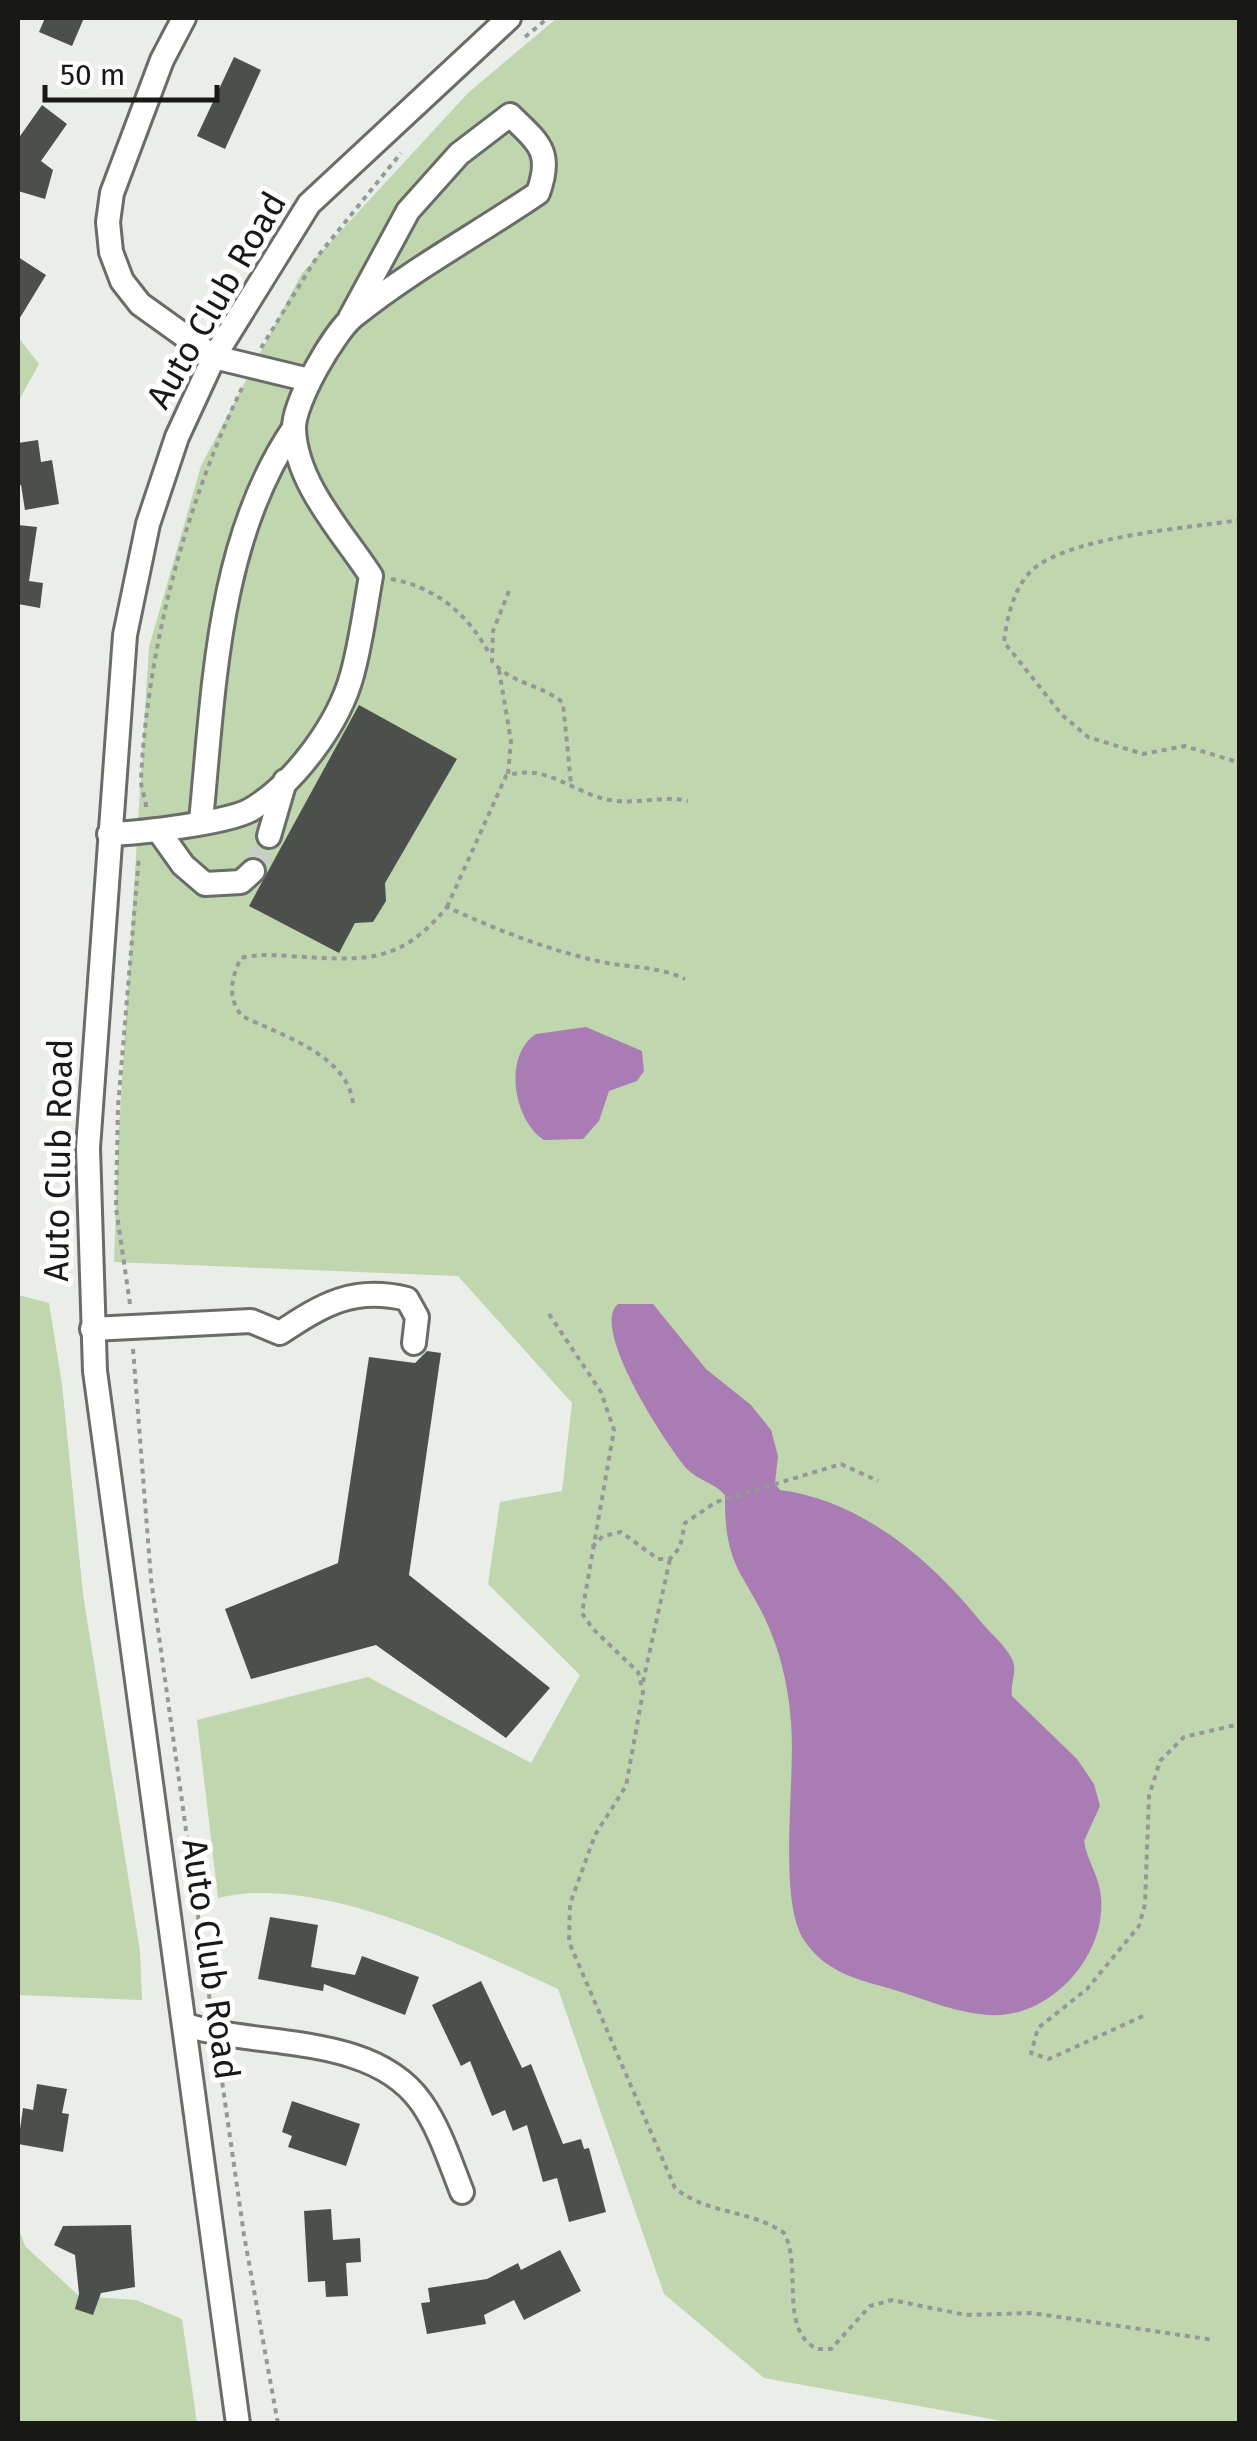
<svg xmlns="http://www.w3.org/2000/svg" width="1257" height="2441" font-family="'Fira Sans',sans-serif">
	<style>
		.green { fill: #c0d6af }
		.water { fill: #a97db3 }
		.building { fill: #4d4f4c }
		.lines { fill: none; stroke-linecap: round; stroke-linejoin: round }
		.minor-tunnel { stroke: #cbcdca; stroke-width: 22; stroke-dasharray: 22 11; stroke-linecap: butt }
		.minor-casing { stroke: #6a6c68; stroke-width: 28 }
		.path { stroke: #969895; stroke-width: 4; stroke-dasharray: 5 5; stroke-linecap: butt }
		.minor { stroke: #fff; stroke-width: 22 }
		.labels { text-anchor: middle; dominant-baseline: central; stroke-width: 10; stroke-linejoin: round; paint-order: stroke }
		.street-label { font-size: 35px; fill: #181917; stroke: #fff }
	</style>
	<rect width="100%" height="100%" fill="#ebede9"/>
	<g class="green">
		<path d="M557,18h682v2405h-226l-249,-45 -100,-84 -106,-305c-92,-42 -239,-116 -340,-91l-21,-178 171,-43 163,86 49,-88 -92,-91 12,-82 62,-11 10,-88 -114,-127 -344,-14 4,-118 31,-497 52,-181 101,-193 166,-180z"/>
		<path d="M18,337l21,27 -21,38z"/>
		<path d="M18,1295l31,8 13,81 21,210 57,357 2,49 -124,-5z"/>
		<path d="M18,2227l7,19 54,50 57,4 46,19 15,104h-179z"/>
	</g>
	<g class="water">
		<path d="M586,1027l56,24 2,20 -7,10 -28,10 -10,30 -16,18 -39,1c-30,-19 -42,-84 -8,-106z"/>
		<path d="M618,1304h35l53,65 45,36 20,25 7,26 -3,27 5,7c83,11 151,70 202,133 9,11 24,23 30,36 6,12 -2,24 0,37l65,63 17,25 6,22 -16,35c3,20 16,36 17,57 5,60 -53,122 -113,117 -30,-2 -59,-14 -87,-23 -38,-12 -73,-16 -97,-52 -27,-42 -8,-161 -13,-217 -2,-30 -8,-60 -19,-88 -25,-63 -48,-62 -47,-140 -10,-12 -26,-14 -38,-26 -20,-23 -98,-142 -69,-165z"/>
	</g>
	<g class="building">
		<path d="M45,18h39l-12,28 -33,-14z"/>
		<path d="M234,57l27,13 -36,79 -28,-13z"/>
		<path d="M42,105l25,19 -26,37 12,9 -8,29 -27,-8v-52z"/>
		<path d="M18,257l28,18 -28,46z"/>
		<path d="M38,440l3,22 11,-2 7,44 -34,6 -4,-25h-3v-42z"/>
		<path d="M18,525l19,2 -8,54 14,2 -3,25 -22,-4z"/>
		<path d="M359,705l98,54 -72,124 1,18 -13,21 -18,1 -16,30 -90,-47z"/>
		<path d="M427,1351l14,2 -32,222 141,113 -44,50 -130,-93 -125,34 -26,-70 113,-46 31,-206 46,6z"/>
		<path d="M270,1917l48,8 -7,42 44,8 7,-19 57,21 -14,38 -81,-31 -1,7 -65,-12z"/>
		<path d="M481,1981l41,87 9,-4 32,80 18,-5 3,10 5,-1 17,64 -37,10 -12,-44 -14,4 -16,-57 -14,6 -8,-21 -13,6 -22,-55 -9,5 -29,-61z"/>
		<path d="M37,2084l30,5 -5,24 7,1 -6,38 -45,-8 5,-36 10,2z"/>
		<path d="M292,2101l68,23 -14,42 -58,-19 4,-11 -10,-4z"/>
		<path d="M331,2209l2,31 27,-2 1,24 -15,1 2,33 -22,1 -1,-16 -17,1 -4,-71z"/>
		<path d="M131,2225l4,62 -34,6 -8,22 -18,-6 4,-15 -4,-39 -21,-10 9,-19z"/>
		<path d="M560,2250l21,41 -57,29 -10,-20 -30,15 2,9 -59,10 -6,-31 9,-1 -2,-14 59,-9 31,-16 3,7z"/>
	</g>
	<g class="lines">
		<path class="minor-tunnel" d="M253,871l16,-35"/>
		<defs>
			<g id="minor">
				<path d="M184,18l-22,42 -50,133 -4,29 3,30 11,29 18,23 74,53 95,23"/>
				<path d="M201,821c13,-132 16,-280 93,-393"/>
				<path d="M158,830l25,35 22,19 36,-2 12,-11"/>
				<path d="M109,834c30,-1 120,-11 143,-25 44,-27 87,-86 100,-134 9,-32 13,-66 19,-99 -28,-43 -75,-92 -77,-147 -1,-26 40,-97 60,-113 57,-46 124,-82 184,-123 15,-41 1,-50 -28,-78l-51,39 -51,57 -58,107"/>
				<path d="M269,836l16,-55"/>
				<path d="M92,1329l159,-8 29,12c43,-29 74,-47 127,-34l10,18 -3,26"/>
				<path d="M186,2025c72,23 186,8 235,77 19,27 29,60 41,90"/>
				<path d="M238,2424l-143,-1053 -7,-223 37,-513 23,-111 29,-87 37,-80 95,-153 200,-186"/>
			</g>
		</defs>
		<use href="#minor" class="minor-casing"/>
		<g class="path">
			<path d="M525,37l23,-19"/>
			<path d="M261,348l56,-91 84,-104"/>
			<path d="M391,579c45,8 78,36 99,76"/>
			<path d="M509,591l-16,40 -1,30c18,23 50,23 71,42l8,81"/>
			<path d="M499,670l12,71 -3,33"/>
			<path d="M1234,761l-49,-15 -42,8 -55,-17 -26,-22 -58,-73c3,-26 11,-60 33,-76 42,-30 150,-38 203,-46"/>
			<path d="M146,807c0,-10 -6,-19 -5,-29 7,-131 44,-272 101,-390"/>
			<path d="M447,907l59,-131c41,-14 67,18 104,24 27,5 52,-5 78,1"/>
			<path d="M353,1103c-6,-49 -73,-68 -111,-87 -15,-18 -11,-38 -1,-58 16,-4 32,-3 48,-2 71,4 109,11 158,-49 50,23 101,43 155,55 29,6 56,4 83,17"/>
			<path d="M130,1304l-14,-96 2,-102 21,-250"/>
			<path d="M549,1314l52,78 13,38 -32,183 11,16 45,43 5,20 -17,94 -31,49 -25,69 -1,38 106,246c33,27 75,21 109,45 19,34 -6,96 33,116h14l39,-43 22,-6 74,15 66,-2 182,27"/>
			<path d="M133,1349l18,230 60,430"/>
			<path d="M592,1547l11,-11 18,-4 37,27h12l10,-12 5,-24 31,-21 125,-38 37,17"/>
			<path d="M643,1682l27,-123"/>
			<path d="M1143,2016l-94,43 -18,-6 7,-25 49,-39 52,-63 6,-22 4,-108 11,-35 24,-24 56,-13"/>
			<path d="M218,2053l26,182 34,189"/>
		</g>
		<use href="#minor" class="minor"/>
	</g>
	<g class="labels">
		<g class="street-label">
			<text transform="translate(216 300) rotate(-60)">Auto Club Road</text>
			<text transform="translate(58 1160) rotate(-89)">Auto Club Road</text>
			<text transform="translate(211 1959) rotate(82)">Auto Club Road</text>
		</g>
	</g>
	<rect width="1257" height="2441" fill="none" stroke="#181917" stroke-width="40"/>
	<path d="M45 85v15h172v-15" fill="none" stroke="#181917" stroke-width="5"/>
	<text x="60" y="85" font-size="30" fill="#181917" stroke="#ffffff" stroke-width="8" paint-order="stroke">50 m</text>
</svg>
